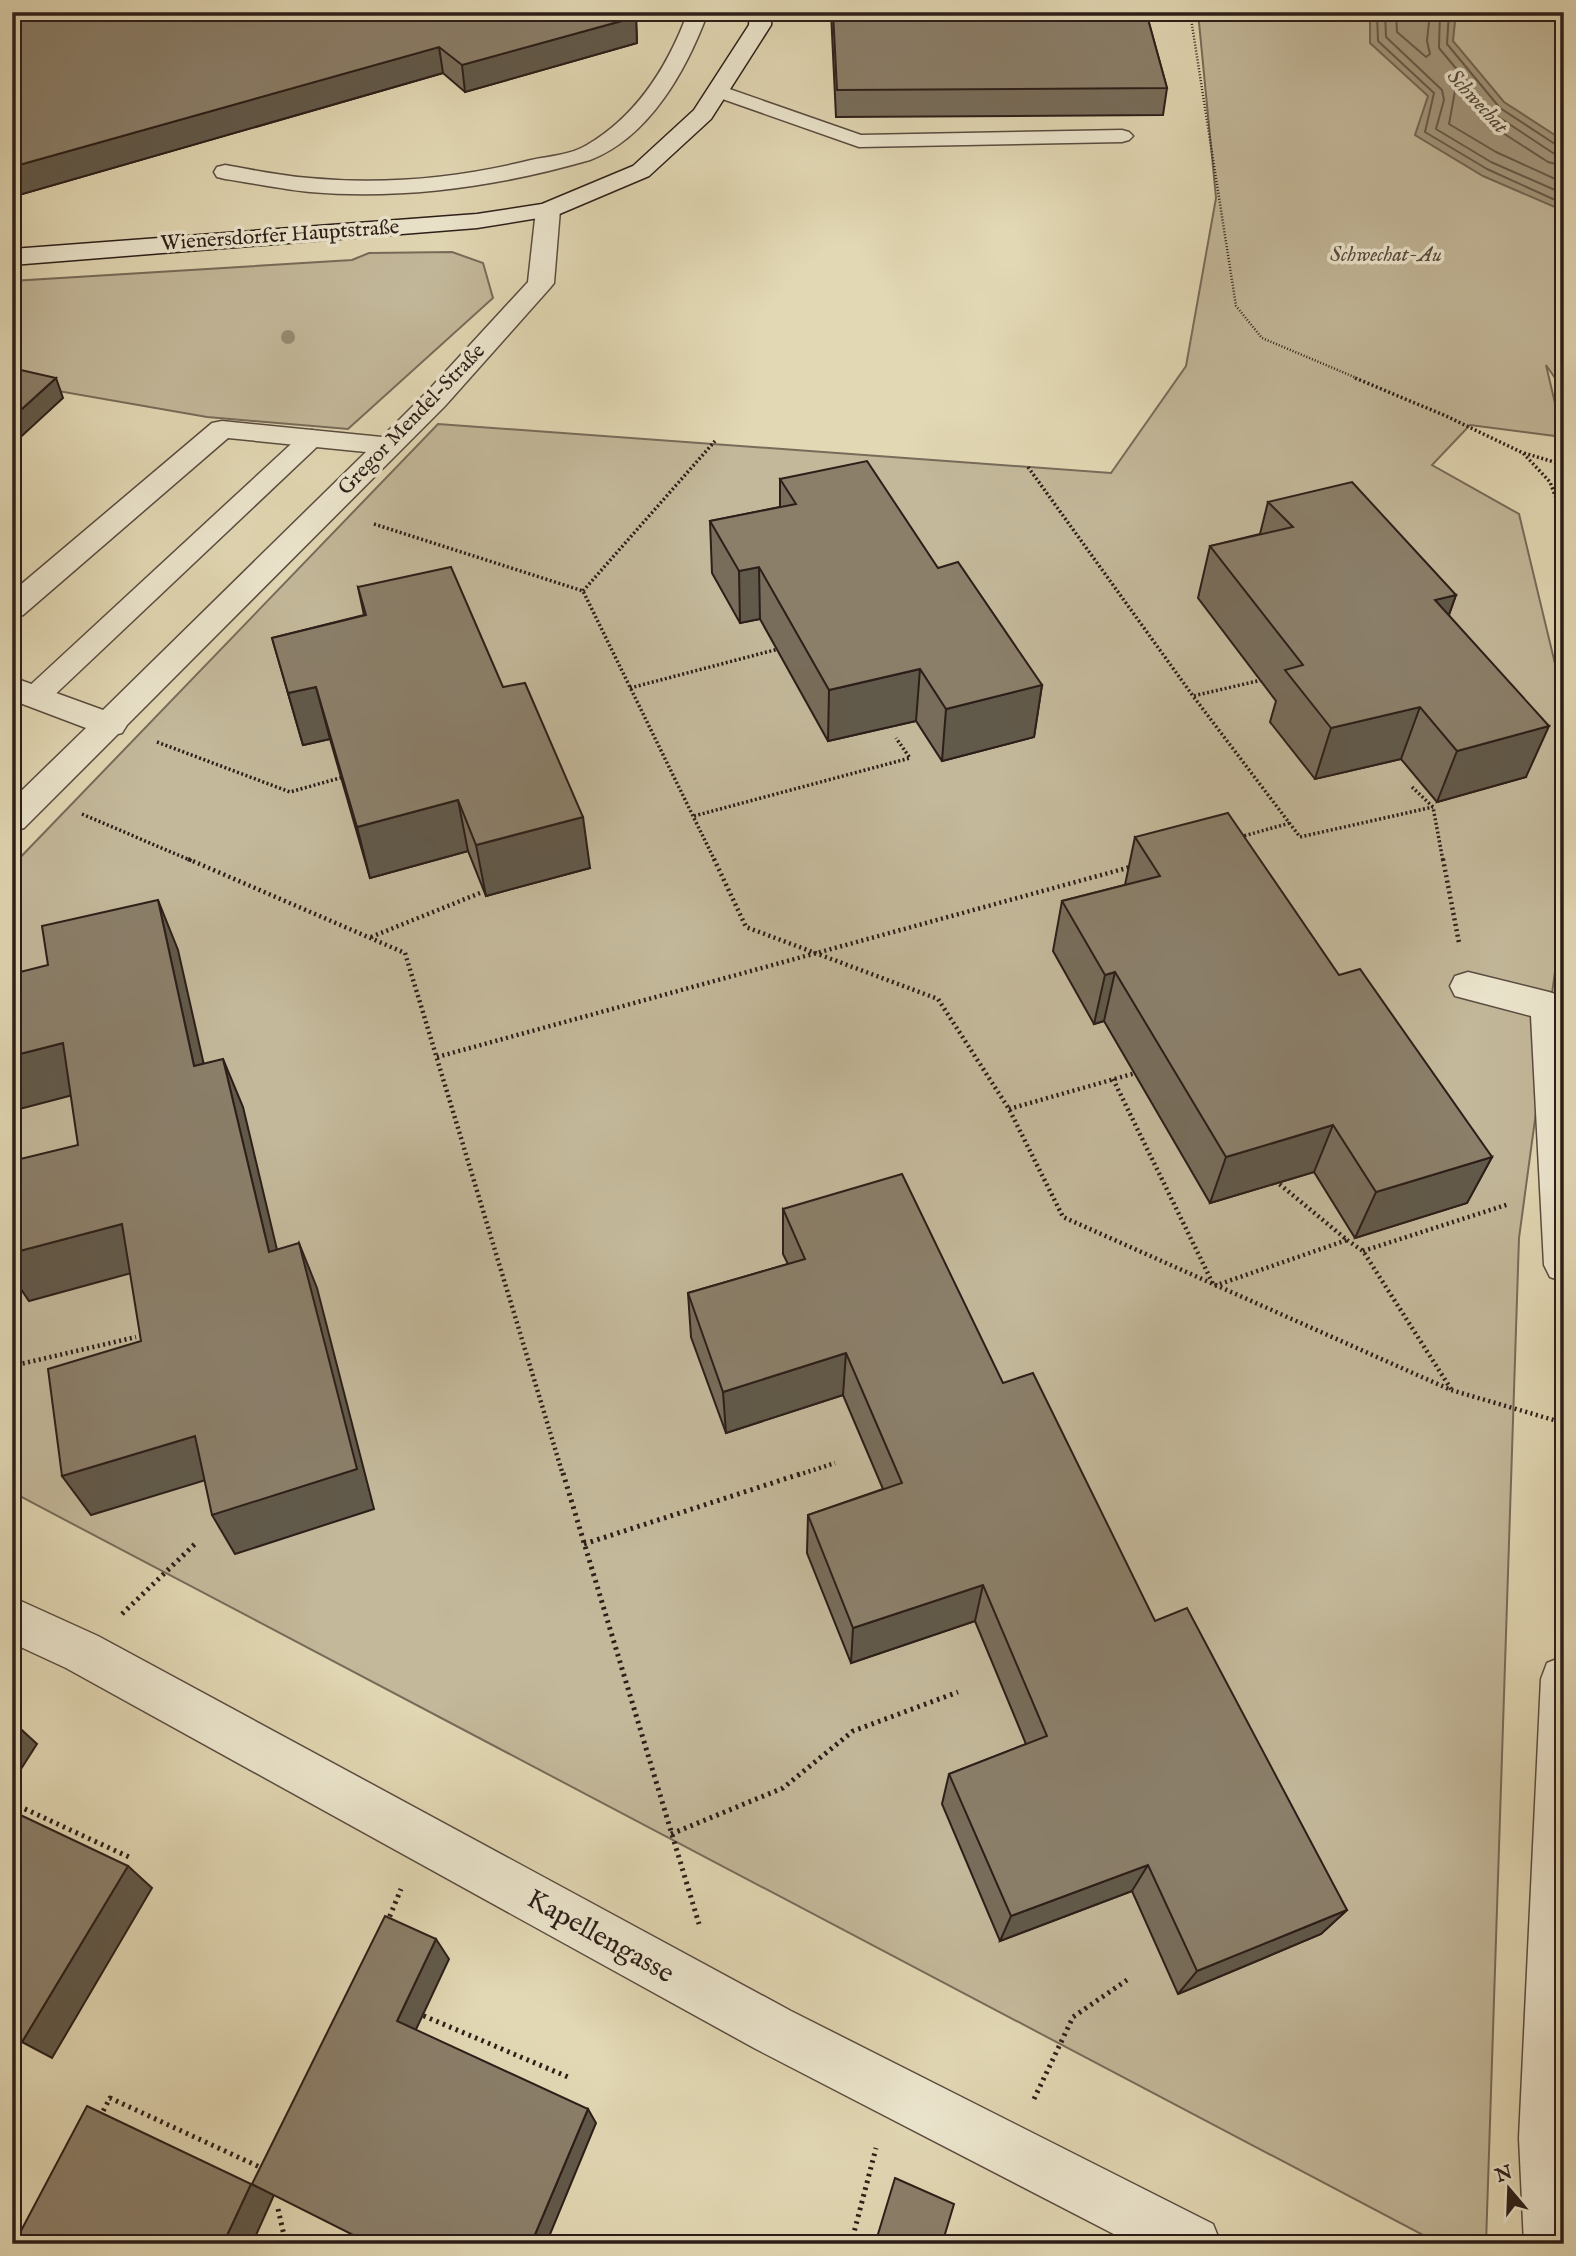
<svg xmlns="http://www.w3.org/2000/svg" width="1576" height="2256" font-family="'IM FELL English',serif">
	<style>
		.green { fill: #c3b89a; stroke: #786b5a; stroke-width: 2 }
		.water { fill: #a4997f; stroke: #746856; stroke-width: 2 }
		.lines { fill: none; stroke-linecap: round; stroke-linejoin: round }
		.shore { stroke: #685c4c; stroke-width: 2 }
		.lane-casing { stroke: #5a4c40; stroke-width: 3 }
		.street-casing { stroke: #5a4c40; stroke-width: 3 }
		.secondary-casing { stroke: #2c1e19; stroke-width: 3 }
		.path-far3 { stroke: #2c1e19; stroke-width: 2.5; stroke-dasharray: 1 2; stroke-linecap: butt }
		.path-far2 { stroke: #2c1e19; stroke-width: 3.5; stroke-dasharray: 2 2.5; stroke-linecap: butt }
		.path-far1 { stroke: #2c1e19; stroke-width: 4.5; stroke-dasharray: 2 3.5; stroke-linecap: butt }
		.path { stroke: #2c1e19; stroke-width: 5; stroke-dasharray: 2.5 4.5; stroke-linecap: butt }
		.lane { fill: #ece6ce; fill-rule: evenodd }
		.street { fill: #ece6ce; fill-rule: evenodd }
		.secondary { fill: #ece6ce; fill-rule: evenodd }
		.tree { fill: #978b74 }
		.wall { fill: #786d5b; stroke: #2c1e19; stroke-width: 2 }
		.shaded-wall { fill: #61594a; stroke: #2c1e19; stroke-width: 2 }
		.building { fill: #8b7f6a; stroke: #2c1e19; stroke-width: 2 }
		.labels { text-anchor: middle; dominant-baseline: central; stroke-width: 7; stroke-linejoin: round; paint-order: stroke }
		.far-water-label { font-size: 21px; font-style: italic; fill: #56493d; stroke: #ece6ce }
		.far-street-label { font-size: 21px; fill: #2c1e19; stroke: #ece6ce }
		.far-park-label { font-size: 21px; font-style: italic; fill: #594c40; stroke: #ece6ce }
		.near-street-label { font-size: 28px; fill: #2c1e19; stroke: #ece6ce }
	</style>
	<rect width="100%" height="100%" fill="#e2d8b4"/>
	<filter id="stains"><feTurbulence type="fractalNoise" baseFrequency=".00286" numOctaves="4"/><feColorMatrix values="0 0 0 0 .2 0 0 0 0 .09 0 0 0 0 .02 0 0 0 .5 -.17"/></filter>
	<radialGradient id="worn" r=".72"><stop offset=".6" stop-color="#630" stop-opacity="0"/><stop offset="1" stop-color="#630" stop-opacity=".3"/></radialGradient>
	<g class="green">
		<path d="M1198,12h366v379l-18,-26 17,72 -93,-12 -38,40 87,49 45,187v204l-45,333 -33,1006h-46l-1428,-752v-626l426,-442 673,49 75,-107 30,-168z"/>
		<path d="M452,252l31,11 10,35 -145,131 -141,-12 -195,-34v-102l340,-21 17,-7z"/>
	</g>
	<path class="water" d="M1370,12h86l-3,29 51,61 60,39v70l-81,-35 -68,-41 13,-39 -58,-53z"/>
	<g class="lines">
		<g class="shore">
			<path d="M1377,12l1,29 56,52 -9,39 62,37 77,35"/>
			<path d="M1385,12l1,25 56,53 2,10 -8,29 55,33 73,32"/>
			<path d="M1396,12l1,20 29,25 4,-3 -3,-13 3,-29"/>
			<path d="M1440,12l-1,36 55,66 59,39 11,3"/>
			<path d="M1449,12l-2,32 53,64 58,38 6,1"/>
			<path d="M1564,166l-16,-4 -59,-38 -29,-34 -5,1 -6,33 47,28 68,31"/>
		</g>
		<defs>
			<g id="lane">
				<path d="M688,12h20c-21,57 -58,125 -118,148 -90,26 -187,40 -280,32 -29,-3 -57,-9 -85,-13l-8,-2 -3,-5 3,-5 8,-2c28,5 56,11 84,13 74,7 150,0 222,-18 18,-4 40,-5 56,-15 51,-30 81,-79 101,-133z"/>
				<path d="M718,85l143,50 261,-5 7,2 4,4 -4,4 -7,2 -263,5 -148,-52 -3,-4 3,-4z"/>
				<path d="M312,430l9,3 4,5 -4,5 -275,260 -10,3 -10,-3 -4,-7 4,-7 277,-256z"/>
			</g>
			<g id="street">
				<path d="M548,203l9,2 3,5 -6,73 -4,5 -105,118 -318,319 -5,8 -4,1 -94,94 -12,4v-32l74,-72 -74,-28v-23l91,33 263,-258 -138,-14 -205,177 -11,3v-26l200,-169 10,-2 160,16 43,-43 103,-112 8,-72 3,-5z"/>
				<path d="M1468,972l81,20 13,4 2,3v283l-14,-5 -6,-12 -13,-249 -76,-20 -5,-10 5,-10z"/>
				<path d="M12,1597l86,39 693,375 422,213 8,20h-88l-379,-196 -688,-380 -54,-25z"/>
				<path d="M1564,1656v588h-40l-5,-106 22,-459 6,-16z"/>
			</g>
			<path id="secondary" d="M750,12h22l-1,13 -60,94 -62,57 -92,39 -80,13 -465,37v-16l465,-35 65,-10 91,-38 61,-56 55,-85z"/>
		</defs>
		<use href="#lane" class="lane-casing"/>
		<use href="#street" class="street-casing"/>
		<use href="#secondary" class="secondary-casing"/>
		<path class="path-far3" d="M1190,12l46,294 26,32 97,41"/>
		<g class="path-far2">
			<path d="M1355,378l91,38 77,37 27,29 14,37"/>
			<path d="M1524,453l40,12"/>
			<path d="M1028,467l165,229"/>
			<path d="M374,524l209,67 132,270"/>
			<path d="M583,591l132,-150"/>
			<path d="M1266,679l-73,17 107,141 133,-30"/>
			<path d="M630,688l152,-40"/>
			<path d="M157,742l133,50 57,-16"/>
			<path d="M1412,787l21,20 10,54"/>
			<path d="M82,814l110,47"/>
			<path d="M694,816l216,-58 -14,-20"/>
			<path d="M1240,837l50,-14"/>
		</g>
		<g class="path-far1">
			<path d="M188,859l217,94 158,522"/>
			<path d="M714,859l32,68 192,72 71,110 54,108 388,173 113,33"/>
			<path d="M1443,859l16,84"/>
			<path d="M371,937l109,-44"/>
			<path d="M1557,962l7,-37"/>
			<path d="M437,1057l697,-191"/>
			<path d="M1113,1079l101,207 133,-46 -69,-57"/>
			<path d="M1009,1109l130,-37"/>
			<path d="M1347,1240l16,11 88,138"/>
			<path d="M1363,1251l146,-47"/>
			<path d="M12,1366l124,-29"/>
			<path d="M798,1475l37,-12"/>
		</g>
		<g class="path">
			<path d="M563,1473l136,451"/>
			<path d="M584,1544l219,-71"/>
			<path d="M122,1614l75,-72"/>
			<path d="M12,1803l117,54"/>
			<path d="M671,1834l112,-46 70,-57 105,-39"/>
			<path d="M387,1923l14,-34"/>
			<path d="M417,2013l151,64"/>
			<path d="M1034,2099l39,-82 54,-37"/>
			<path d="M100,2117l10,-19 154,71"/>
			<path d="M278,2209l8,35"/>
			<path d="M852,2241l7,3"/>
			<path d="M851,2244l25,-96"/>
		</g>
		<use href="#lane" class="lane"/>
		<use href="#street" class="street"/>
		<use href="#secondary" class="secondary"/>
	</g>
	<circle class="tree" cx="288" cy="337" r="7"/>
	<g class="wall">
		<path d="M831,12h315l21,76 -4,27 -327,2z"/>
		<path d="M12,13l624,4 1,26 -172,49 -22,-19 -431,124z"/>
		<path d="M780,479l158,89 104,117 -8,52 -92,24 -26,-40 -88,20 -68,-122 -20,4 -28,-50 -2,-52 70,-14z"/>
		<path d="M1268,502l188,93 -7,20 77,162 -89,25 -36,-43 -86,20 -45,-57 6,-21 -78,-103 12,-52 50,-12z"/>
		<path d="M358,587l145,100 87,181 -104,28 -18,-45 -98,27 -40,-139 -27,6 -31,-107 92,-23z"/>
		<path d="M1135,837l204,138 153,182 -25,46 -112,35 -41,-66 -104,31 -106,-182 -10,3 -41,-73 9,-50 63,-16z"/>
		<path d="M783,1209l220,174 152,238 192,289 -26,24 -143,60 -46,-103 -132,50 -58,-137 7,-30 77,-30 -51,-123 -124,42 -44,-110 1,-38 75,-26 -40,-94 -117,38 -35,-96 -3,-44 100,-29 -5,-10z"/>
	</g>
	<g class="shaded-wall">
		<path d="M636,17l1,26 -172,49 -3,-27z"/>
		<path d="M439,47l4,26 -431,124v-30z"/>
		<path d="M56,378l7,20 -51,47v-27z"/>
		<path d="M759,567l1,52 -20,4 -1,-52z"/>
		<path d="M1456,595l-19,52 -2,-47z"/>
		<path d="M920,669l-4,52 -88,20 1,-51z"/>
		<path d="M1042,685l-8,52 -92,24 4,-52z"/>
		<path d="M316,687l14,52 -27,6 -15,-52z"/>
		<path d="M1420,707l-19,52 -86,20 16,-51z"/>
		<path d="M1549,726l-23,51 -89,25 20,-51z"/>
		<path d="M458,800l10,51 -98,27 -13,-51z"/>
		<path d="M583,817l7,51 -104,28 -10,-51z"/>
		<path d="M158,900l20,50 37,164 -21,-48z"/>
		<path d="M1115,972l-11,49 -10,3 11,-49z"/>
		<path d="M63,1043l25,48 -76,20v-55z"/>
		<path d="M223,1059l20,48 45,189 -19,-44z"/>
		<path d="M1333,1125l-19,47 -104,31 16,-46z"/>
		<path d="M1492,1157l-25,46 -112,35 21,-46z"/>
		<path d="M122,1224l24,45 -117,32 -17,-25v-23z"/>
		<path d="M299,1243l18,45 57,221 -139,45 -23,-39z"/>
		<path d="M846,1353l-3,42 -117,38 -3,-41z"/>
		<path d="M195,1436l24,40 -128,39 -29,-39z"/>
		<path d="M983,1585l-8,36 -124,42 2,-35z"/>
		<path d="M12,1721l25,23 -25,39z"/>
		<path d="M1148,1865l-16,26 -132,50 11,-25z"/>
		<path d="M128,1866l24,22 -100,170 -30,-16z"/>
		<path d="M1347,1910l-26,24 -143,60 19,-23z"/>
		<path d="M436,1939l13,20 -37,79 -15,-17z"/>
		<path d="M588,2109l8,14 -50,121h-15z"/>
		<path d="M251,2184l23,11 -22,49h-29z"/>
	</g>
	<g class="building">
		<path d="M16,12h614l6,5 -174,48 -23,-18 -427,120v-154z"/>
		<path d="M833,12h313l21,76 -330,2z"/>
		<path d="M12,368l44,10 -44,40z"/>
		<path d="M867,461l71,107 20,-6 84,123 -96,24 -26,-40 -91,21 -70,-123 -20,4 -29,-50 86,-17 -16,-25z"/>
		<path d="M1352,482l104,113 -21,5 114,126 -92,25 -37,-44 -89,21 -46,-58 18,-5 -93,-119 83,-19 -25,-25z"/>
		<path d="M451,567l52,120 22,-4 58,134 -107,28 -18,-45 -101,27 -41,-140 -28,6 -16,-55 94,-23 -8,-28z"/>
		<path d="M1228,813l111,162 21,-6 132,188 -116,35 -43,-67 -107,32 -111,-185 -10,3 -43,-74 98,-25 -25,-39z"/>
		<path d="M158,900l36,166 29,-7 46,193 30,-9 58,226 -145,46 -17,-79 -133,40 -14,-107 93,-28 -19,-117 -110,29v-92l66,-16 -15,-102 -51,13v-82l36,-9 -6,-39z"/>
		<path d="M902,1174l101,209 30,-10 122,248 32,-13 160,302 -150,61 -49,-106 -137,51 -62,-142 98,-38 -64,-151 -130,43 -45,-113 94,-32 -56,-130 -123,39 -35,-99 117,-34 -22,-50z"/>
		<path d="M12,1811l116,55 -106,176 -10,-5z"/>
		<path d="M385,1916l51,23 -39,82 191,88 -57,135h-160l-119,-60z"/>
		<path d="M87,2106l164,78 -28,60h-209z"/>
		<path d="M895,2178l59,26 -12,40h-67z"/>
	</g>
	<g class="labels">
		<g class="far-water-label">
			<text transform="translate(1477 102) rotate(47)">Schwechat</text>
		</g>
		<g class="far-street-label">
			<text transform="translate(280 236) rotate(-4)">Wienersdorfer Hauptstraße</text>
			<text transform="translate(412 420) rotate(-46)">Gregor Mendel-Straße</text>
		</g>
		<g class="far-park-label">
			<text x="1386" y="255">Schwechat-Au</text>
		</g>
		<g class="near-street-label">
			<text transform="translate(600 1937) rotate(29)">Kapellengasse</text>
		</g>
	</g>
	<rect width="1576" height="2256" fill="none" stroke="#e2d8b4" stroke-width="42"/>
	<rect x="14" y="14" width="1548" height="2228" fill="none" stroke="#2c1e19" stroke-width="3.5"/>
	<rect x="21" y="21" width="1534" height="2214" fill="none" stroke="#2c1e19" stroke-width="2"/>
	<g transform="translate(1509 2189) rotate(341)" stroke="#ece6ce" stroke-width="5" paint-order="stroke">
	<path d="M0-5L12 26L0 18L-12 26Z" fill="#2c1e19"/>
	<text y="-10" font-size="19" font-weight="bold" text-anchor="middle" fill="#2c1e19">N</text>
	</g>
	<rect width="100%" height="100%" filter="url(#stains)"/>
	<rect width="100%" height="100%" fill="url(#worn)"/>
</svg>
